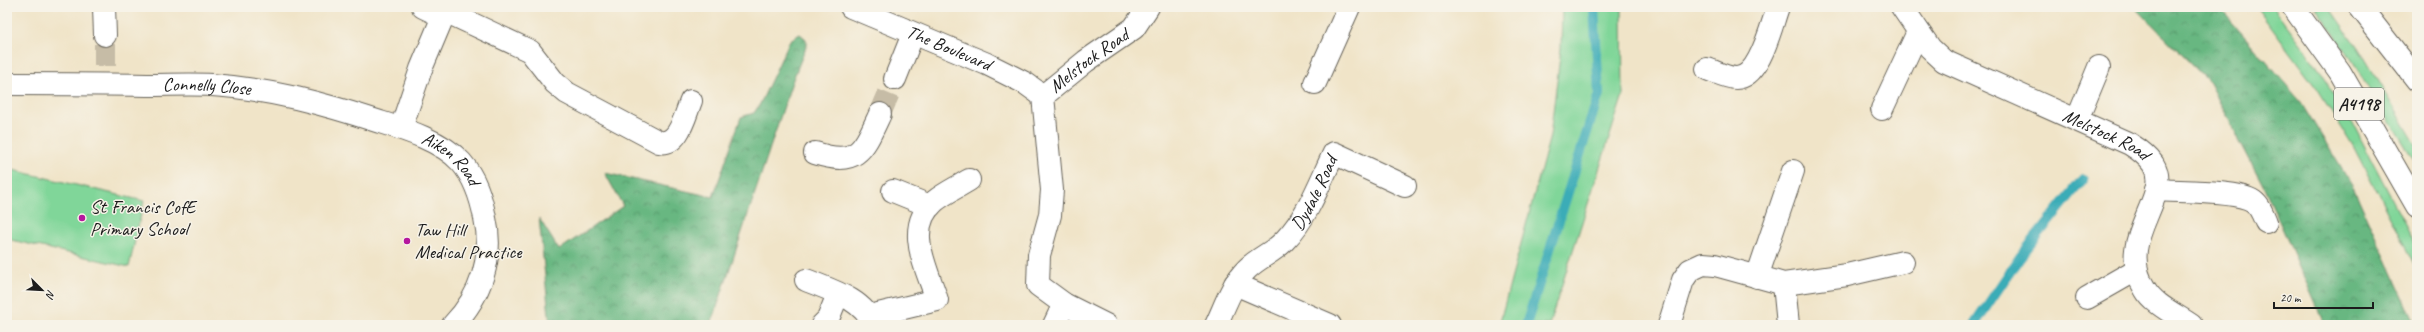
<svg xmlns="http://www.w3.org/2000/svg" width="2424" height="332" font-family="Caveat,sans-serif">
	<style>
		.green { fill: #80d699; stroke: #4e795a }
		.forest { fill: url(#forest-crowns); stroke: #426a4e }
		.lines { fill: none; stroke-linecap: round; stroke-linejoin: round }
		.stream { stroke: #3bacb7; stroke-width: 10 }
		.minor-tunnel { stroke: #c6bca6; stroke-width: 22; stroke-dasharray: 22 11; stroke-linecap: butt }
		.minor-casing { stroke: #666258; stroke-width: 24 }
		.major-casing { stroke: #666258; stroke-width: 24 }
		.minor { stroke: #fff; stroke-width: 22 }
		.major { stroke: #fff; stroke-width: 22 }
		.poi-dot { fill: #b5179e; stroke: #f7f3e8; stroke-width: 1.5 }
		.labels { text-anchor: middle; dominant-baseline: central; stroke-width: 3; stroke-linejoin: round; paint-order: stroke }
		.shield { fill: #f7f3e8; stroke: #5e5c59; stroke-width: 1 }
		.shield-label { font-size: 18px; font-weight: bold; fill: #1c1c1c }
		.street-label { font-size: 19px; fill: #1c1c1c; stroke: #f7f3e8 }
		.poi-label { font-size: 19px; fill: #1c1c1c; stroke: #f7f3e8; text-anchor: start }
	</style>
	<defs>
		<pattern id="forest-crowns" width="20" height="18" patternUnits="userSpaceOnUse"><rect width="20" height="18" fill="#68b781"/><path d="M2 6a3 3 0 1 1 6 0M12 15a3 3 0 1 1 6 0" fill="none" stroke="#559469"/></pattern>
	</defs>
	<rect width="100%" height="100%" fill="#f7f3e8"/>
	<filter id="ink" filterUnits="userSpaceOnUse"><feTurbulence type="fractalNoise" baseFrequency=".025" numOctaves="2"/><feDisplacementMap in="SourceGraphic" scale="8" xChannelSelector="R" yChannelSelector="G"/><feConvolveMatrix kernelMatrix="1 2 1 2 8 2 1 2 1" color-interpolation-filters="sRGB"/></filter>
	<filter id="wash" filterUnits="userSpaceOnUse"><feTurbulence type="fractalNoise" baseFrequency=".012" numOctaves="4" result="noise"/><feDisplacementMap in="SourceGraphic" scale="16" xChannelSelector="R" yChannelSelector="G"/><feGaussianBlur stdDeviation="0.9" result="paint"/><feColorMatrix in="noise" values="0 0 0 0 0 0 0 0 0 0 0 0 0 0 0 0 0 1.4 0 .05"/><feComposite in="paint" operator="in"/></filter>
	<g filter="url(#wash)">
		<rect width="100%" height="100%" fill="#f0e4c8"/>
		<g class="green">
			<path d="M1562,7h60l1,88 -74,230h-50l51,-189 11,-88z"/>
			<path d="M2256,7h17l32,42 48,75 64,123v23l-65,-126 -35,-55z"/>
			<path d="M2315,7h14l35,50 53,89v19l-70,-113z"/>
			<path d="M13,170l131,31 -15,66 -122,-28v-43z"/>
		</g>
		<g class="forest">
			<path d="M2135,7h84l82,95 53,87 62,136h-91l-61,-138 -55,-105z"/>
			<path d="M800,34l6,5v8l-14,35 -81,243h-161l-11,-107 20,32 64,-44 -18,-33 108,24 28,-80 13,-4 6,-9 30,-64z"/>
		</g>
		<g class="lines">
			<g class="stream">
				<path d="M1526,325l73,-231 -5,-87"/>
				<path d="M1974,325l46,-68 63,-78"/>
			</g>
		</g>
	</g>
	<g filter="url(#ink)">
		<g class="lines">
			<g class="minor-tunnel">
				<path d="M105,66v-31"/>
				<path d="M880,114l15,-35"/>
			</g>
			<defs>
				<g id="minor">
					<path d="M104,7l1,28"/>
					<path d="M423,7l19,9"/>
					<path id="s1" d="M851,7l136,57 38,19 18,13"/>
					<path id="s2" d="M1902,7l28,41 14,13 186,83c8,5 17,11 23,20 21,34 -40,74 -8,125 9,16 32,26 46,36"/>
					<path d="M445,11l85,40 25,32 12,10 92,49c20,4 26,-27 32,-41"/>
					<path d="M1707,69c9,3 20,9 29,9 24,0 35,-52 42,-71"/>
					<path d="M895,79l18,-45"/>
					<path d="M1315,83l34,-76"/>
					<path id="s3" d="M7,84c47,0 93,0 140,1 21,0 44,-1 65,0 58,4 113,19 168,37 26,8 62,19 81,40 14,16 20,35 24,56 9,39 -4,78 -32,107"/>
					<path d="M1043,96l9,94 -2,25 -11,40 -1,30 26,19 42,21"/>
					<path id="s4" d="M1043,96l43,-35 48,-33 14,-21"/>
					<path d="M1882,109l36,-77"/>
					<path d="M2077,120l22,-53"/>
					<path d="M401,128l20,-59 26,-62"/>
					<path d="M815,153c43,14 48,-3 65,-39"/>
					<path d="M2156,190c22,2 80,0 97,11 7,5 10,14 13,21"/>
					<path d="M893,191l37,15"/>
					<path d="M1757,277l36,-106"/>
					<path d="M806,280c24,10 58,19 67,45"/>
					<path d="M1235,284l95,41"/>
					<path d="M1784,284l4,41"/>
					<path d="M2087,298l49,-28"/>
					<path d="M870,316l67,-16c-10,-32 -34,-73 -2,-99 10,-8 23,-14 34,-21"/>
					<path d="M822,325l6,-6 10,-25"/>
					<path d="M1054,325l10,-21"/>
					<path id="s5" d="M1216,325c9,-19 16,-41 31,-56 12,-12 28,-17 39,-30 22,-23 34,-57 48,-86l71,33"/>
					<path d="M1669,325l14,-45 7,-10 13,-6 12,1 69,19 63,-9 56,-13"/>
				</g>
				<g id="major">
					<path d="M2293,7l47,65 77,134"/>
					<path d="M2360,7l57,73"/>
				</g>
			</defs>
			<use href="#minor" class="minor-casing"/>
			<use href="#major" class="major-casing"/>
			<use href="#minor" class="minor"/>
			<use href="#major" class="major"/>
		</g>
	</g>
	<g class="poi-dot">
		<circle cx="82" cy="218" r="4"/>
		<circle cx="407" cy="241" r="4"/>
	</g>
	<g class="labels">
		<rect class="shield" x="2334" y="88" width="50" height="32" rx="3"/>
		<g class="shield-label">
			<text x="2359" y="104">A4198</text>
		</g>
		<g class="street-label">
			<text stroke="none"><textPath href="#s1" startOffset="106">The Boulevard</textPath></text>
			<text stroke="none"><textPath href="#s4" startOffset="58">Melstock Road</textPath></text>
			<text stroke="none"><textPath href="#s3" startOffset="200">Connelly Close</textPath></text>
			<text stroke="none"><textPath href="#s2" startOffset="247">Melstock Road</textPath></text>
			<text stroke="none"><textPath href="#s3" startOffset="459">Aiken Road</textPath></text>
			<text stroke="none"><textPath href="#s5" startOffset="168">Dydale Road</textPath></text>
		</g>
		<g class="poi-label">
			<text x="90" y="207">St Francis CofE<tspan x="90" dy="22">Primary School</tspan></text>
			<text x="415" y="230">Taw Hill<tspan x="415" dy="22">Medical Practice</tspan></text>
		</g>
	</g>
	<rect width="2424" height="332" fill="none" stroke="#f7f3e8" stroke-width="24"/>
	<g transform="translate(42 290) rotate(114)" stroke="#f7f3e8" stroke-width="3" paint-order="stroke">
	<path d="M0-3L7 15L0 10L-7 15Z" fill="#1c1c1c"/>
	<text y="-6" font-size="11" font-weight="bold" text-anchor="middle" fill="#1c1c1c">N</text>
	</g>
	<path d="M2274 302v6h99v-6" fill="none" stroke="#1c1c1c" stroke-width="2"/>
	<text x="2280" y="302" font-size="12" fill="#1c1c1c" stroke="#f7f3e8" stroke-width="3" paint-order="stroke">20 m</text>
</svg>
